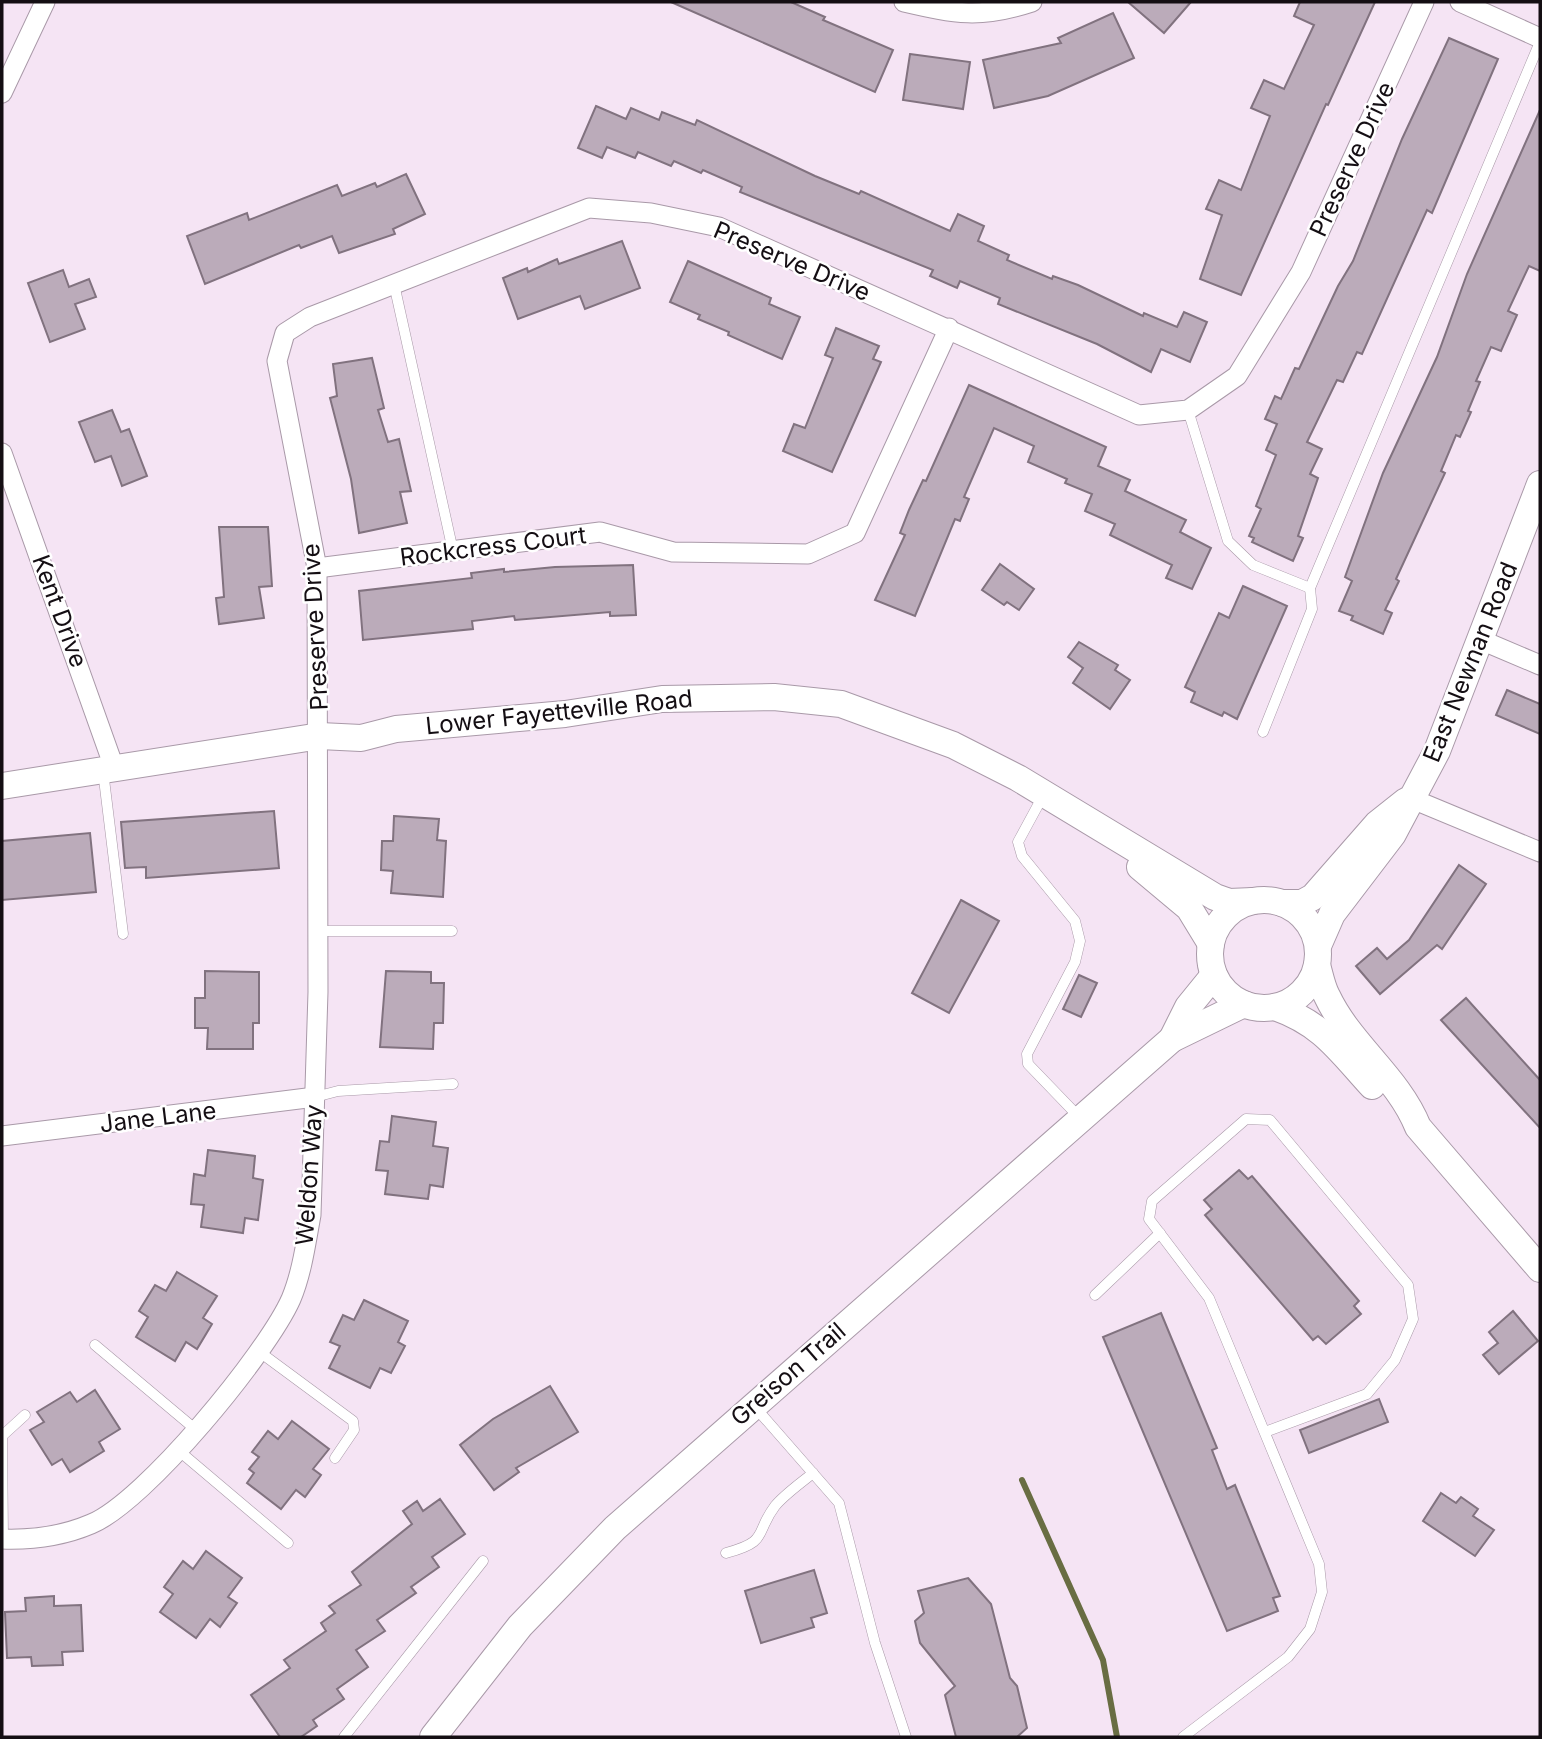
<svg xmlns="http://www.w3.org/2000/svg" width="1542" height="1739" font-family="Inter,sans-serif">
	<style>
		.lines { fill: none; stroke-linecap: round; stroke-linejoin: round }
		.stream { stroke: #696d43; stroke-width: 6 }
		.building { fill: #bbabba; stroke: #81727f; stroke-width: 2 }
		.lane-casing { stroke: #a999a8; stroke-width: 11 }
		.street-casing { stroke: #a999a8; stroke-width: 21 }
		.secondary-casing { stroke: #a999a8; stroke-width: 28 }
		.lane { stroke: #fff; stroke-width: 10 }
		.street { stroke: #fff; stroke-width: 19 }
		.secondary { stroke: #fff; stroke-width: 26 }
		.labels { text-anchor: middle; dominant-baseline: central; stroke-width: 5; stroke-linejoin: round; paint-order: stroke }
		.street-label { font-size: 24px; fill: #140e13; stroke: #fff }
	</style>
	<rect width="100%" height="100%" fill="#f5e4f4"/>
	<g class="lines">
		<path class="stream" d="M1022,1480l81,180 14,77"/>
	</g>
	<g class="building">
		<path d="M671,2h120l34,15 -2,3 70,30 -18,42z"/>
		<path d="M1128,2h63l-27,31z"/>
		<path d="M1300,2h75l-47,103 -2,-1 -85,191 -41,-16 22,-64 -16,-6 13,-29 22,10 29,-74 -19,-8 13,-28 20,9 30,-64 -20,-9z"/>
		<path d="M1113,13l21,45 -86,38 -54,12 -11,-48 78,-17 -3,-5z"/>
		<path d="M1449,38l49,21 -66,154 -5,-3 -65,144 -5,-2 -14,30 -6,-2 -30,62 15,7 -12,25 8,4 -20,58 5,2 -10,23 -41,-19 2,-4 -5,-2 12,-27 -5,-3 20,-51 -10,-5 11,-26 -12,-5 10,-23 6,3 14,-31 4,1 39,-83 15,-25 49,-122z"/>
		<path d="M910,54l60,8 -7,47 -60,-9z"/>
		<path d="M596,106l30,13 5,-11 28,12 3,-8 33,13 2,-5 118,56 44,18 2,-3 89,40 8,-17 26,12 -6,15 31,14 -2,5 45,19 1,-3 25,9 65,31 1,-3 33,14 7,-15 23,10 -17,40 -29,-13 -10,23 -54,-28 -99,-40 2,-6 -40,-17 -3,7 -27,-12 3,-6 -193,-78 2,-5 -39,-17 -2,3 -27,-12 -3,5 -33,-14 -3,6 -28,-11 -5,11 -24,-10z"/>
		<path d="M1540,110v161l-11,-5 -21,45 9,4 -16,36 -10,-4 -15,34 4,1 -12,29 3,1 -11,25 -4,-2 -15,36 4,2 -49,106 3,2 -14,29 7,3 -9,21 -32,-14 2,-4 -14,-5 13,-30 -7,-4 38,-104 54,-116 30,-83z"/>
		<path d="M406,174l19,40 -32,15 2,5 -56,19 -7,-17 -31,12 -2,-3 -94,39 -18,-48 60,-23 2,7 88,-35 5,11 33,-13 2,4z"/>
		<path d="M622,241l18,47 -55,21 -5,-13 -62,23 -15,-41 24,-10 1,4 29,-13 2,5z"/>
		<path d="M688,261l83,37 -2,6 31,13 -18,42 -54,-24 1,-3 -31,-13 2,-4 -30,-13z"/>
		<path d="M63,270l6,17 20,-8 7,18 -21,7 10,25 -35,13 -22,-59z"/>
		<path d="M836,328l43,18 -6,13 8,3 -49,110 -49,-21 11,-27 11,4 28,-70 -8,-3z"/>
		<path d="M372,358l12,50 -6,2 10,32 11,-3 12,52 -11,1 7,31 -48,10 -8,-54 -21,-81 7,-2 -4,-32z"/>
		<path d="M969,385l137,62 -8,19 32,14 -5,11 61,29 -6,12 31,16 -19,41 -26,-11 6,-13 -62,-30 5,-11 -30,-13 7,-17 -27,-11 2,-4 -39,-17 6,-16 -40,-18 -30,69 5,2 -9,22 -5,-2 -40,97 -40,-16 30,-65 -5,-2 9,-23 14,-30 3,1z"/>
		<path d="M112,410l9,22 8,-3 18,47 -25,10 -11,-30 -16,6 -16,-40z"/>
		<path d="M219,527h49l4,59 -13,1 5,31 -45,6 -3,-26 8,-1z"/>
		<path d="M1000,564l34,25 -15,21 -12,-8 -3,3 -22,-15z"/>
		<path d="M633,565l3,50 -26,1v-4l-95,8 -1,-4 -42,5 1,8 -110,11 -4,-49 113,-13 -1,-5 33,-4v3l51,-5z"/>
		<path d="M1243,586l44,20 -50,113 -13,-7 -2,4 -31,-14 4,-10 -10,-5 34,-74 10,5z"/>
		<path d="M1079,642l39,23 -3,5 15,10 -20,29 -37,-26 10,-15 -15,-11z"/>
		<path d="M1507,690l33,14v30l-44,-19z"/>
		<path d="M274,811l5,57 -133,10v-11l-21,1 -4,-46z"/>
		<path d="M394,816l45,3 -2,21 9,1 -3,56 -52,-4 2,-22 -12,-1 1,-29h11z"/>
		<path d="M90,833l6,59 -94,8v-59z"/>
		<path d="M1459,865l27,19 -44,65 -5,-4 -57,49 -24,-28 21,-18 10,11 22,-19z"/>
		<path d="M961,900l38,21 -50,92 -37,-20z"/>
		<path d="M205,971l54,1v51h-6v26h-46l1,-21h-13v-30h10z"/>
		<path d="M386,971l45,1v11h13l-1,40h-9l-1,26 -53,-2z"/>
		<path d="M1079,975l18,8 -16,34 -18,-8z"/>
		<path d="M1466,998l74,82v48l-99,-108z"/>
		<path d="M392,1116l44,6 -3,24 15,2 -5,39 -13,-2 -2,14 -43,-5 3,-23 -12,-1 4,-29 9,1z"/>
		<path d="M208,1150l47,6 -2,22 10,2 -5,40 -13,-2 -2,15 -42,-6 3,-22 -13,-1 3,-30 11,2z"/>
		<path d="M1239,1170l9,9 4,-3 107,125 -5,5 7,8 -35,30 -8,-8 -5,4 -108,-125 7,-6 -8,-9z"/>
		<path d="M177,1272l40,24 -14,22 9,6 -15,25 -11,-7 -11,19 -39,-24 12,-20 -9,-6 16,-26 11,6z"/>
		<path d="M364,1300l44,21 -10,21 7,4 -14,27 -11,-5 -10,20 -41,-20 11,-22 -10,-4 13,-27 11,5z"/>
		<path d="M1513,1311l25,30 -39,33 -16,-19 15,-12 -9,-11z"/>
		<path d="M1161,1313l56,135 -5,2 15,39 8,-4 45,111 -7,2 5,13 -51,20 -124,-294z"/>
		<path d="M550,1386l28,46 -62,36 3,4 -25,18 -34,-45 33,-26z"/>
		<path d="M95,1390l25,39 -21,13 5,9 -34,21 -8,-13 -10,6 -22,-35 14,-8 -7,-10 33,-20 7,10z"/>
		<path d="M1379,1399l9,23 -79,31 -9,-23z"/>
		<path d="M292,1421l37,28 -16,20 8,6 -16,22 -9,-7 -15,19 -34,-26 7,-10 -5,-4 10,-12 -7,-5 16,-21 10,8z"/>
		<path d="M1441,1493l15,10 5,-6 17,12 -5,7 21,14 -19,26 -52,-35z"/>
		<path d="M440,1499l25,35 -33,23 7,10 -28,20 5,6 -39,27 8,11 -29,19 12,17 -31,22 7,10 -31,21 4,6 -16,11h-21l-29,-42 39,-27 -6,-8 42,-29 -5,-8 14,-10 -6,-7 32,-21 -9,-13 60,-48 -9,-13 14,-10 6,10z"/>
		<path d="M206,1551l36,27 -14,19 9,6 -17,24 -10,-8 -14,19 -36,-26 13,-18 -9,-7 19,-26 10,8z"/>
		<path d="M814,1570l13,43 -16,5 3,9 -53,16 -16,-52z"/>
		<path d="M968,1578l23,26 19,74 7,8 10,42 -10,9h-61l-11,-42 10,-9 -35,-43 -5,-22 9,-8 -6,-22z"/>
		<path d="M54,1596v10l27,-1 2,46 -21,1 1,13 -31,1 -1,-9 -24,1 -2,-46 21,-1 -1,-13z"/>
	</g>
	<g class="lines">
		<defs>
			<g id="lane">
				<path d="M394,284l59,267"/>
				<path d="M1188,410l40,131 25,24 57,23"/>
				<path d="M1263,732l49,-123 -2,-21 230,-546"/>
				<path d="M103,771l20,163"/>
				<path d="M1044,794l-26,48 4,14 53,65 5,20 -5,21 -48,92 1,10 52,54"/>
				<path d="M318,931h134"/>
				<path d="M315,1097l23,-6 115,-7"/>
				<path d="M1095,1295l65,-62"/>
				<path d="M95,1345l100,84"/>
				<path d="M261,1353l92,68 1,9 -19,28"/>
				<path d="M755,1407l84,96 36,140 31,94"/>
				<path d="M178,1450l110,93"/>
				<path d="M3,1539l-1,-103 23,-21"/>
				<path d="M726,1553c44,-12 28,-19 49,-47 10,-12 26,-23 38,-33"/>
				<path d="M344,1737l139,-176"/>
				<path d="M1183,1737l105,-80 22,-28 12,-37 -3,-28 -110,-266 -60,-79 3,-18 94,-82 24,1 138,165 5,34 -18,41 -28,34 -102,38"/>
			</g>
			<g id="street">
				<path d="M904,2c52,12 76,17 128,0"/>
				<path d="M1460,2l80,36"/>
				<path d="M2,93l43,-91"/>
				<path d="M2,453l113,317"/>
				<path d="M317,568l283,-36 73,20 135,2 47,-21 94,-205"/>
				<path d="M1481,640l59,25"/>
				<path d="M1410,798l130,54"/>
				<path d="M2,1136l313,-39"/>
				<path d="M2,1539c29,1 61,-3 89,-15 54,-22 176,-171 200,-225 11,-26 15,-57 20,-84l7,-223 -1,-424 -40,-207 8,-28 25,-16 279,-109 62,5 68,14 420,188 49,-5 49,-34 64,-104 123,-270"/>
			</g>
			<g id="secondary">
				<path d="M2,786l318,-50 41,2 35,-9 169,-15 97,-15 112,-2 67,7 112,41 65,33 197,119 14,5 24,-1"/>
				<path d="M1140,867l49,41 22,36"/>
				<circle cx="1264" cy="954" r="54"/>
				<path d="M1282,903h20l11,-6 64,-73 29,-23"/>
				<path d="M1318,946l14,-32 61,-80 44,-83 103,-267"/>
				<path d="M1317,965c3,10 5,22 10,31 23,49 71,81 91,131l122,142"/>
				<path d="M1275,1007c48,17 64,43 97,79"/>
				<path d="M1172,1039l16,-32 26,-32"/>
				<path d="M433,1737l87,-111 95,-98 557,-489 72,-35"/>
			</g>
		</defs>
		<use href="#lane" class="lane-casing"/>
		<use href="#street" class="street-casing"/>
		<use href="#secondary" class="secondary-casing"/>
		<use href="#lane" class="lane"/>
		<use href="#street" class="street"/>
		<use href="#secondary" class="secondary"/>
	</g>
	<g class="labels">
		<g class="street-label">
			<text transform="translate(1352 159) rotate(-65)">Preserve Drive</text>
			<text transform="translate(792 261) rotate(23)">Preserve Drive</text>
			<text transform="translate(493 546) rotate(-7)">Rockcress Court</text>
			<text transform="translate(60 611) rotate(70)">Kent Drive</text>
			<text transform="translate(315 627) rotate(-93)">Preserve Drive</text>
			<text transform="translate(1470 662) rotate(-68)">East Newnan Road</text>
			<text transform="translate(559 712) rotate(-6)">Lower Fayetteville Road</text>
			<text transform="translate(158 1117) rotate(-7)">Jane Lane</text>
			<text transform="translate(309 1175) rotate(-86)">Weldon Way</text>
			<text transform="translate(788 1374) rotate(-41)">Greison Trail</text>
		</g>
	</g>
	<rect width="1542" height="1739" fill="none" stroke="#140e13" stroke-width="7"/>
</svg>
